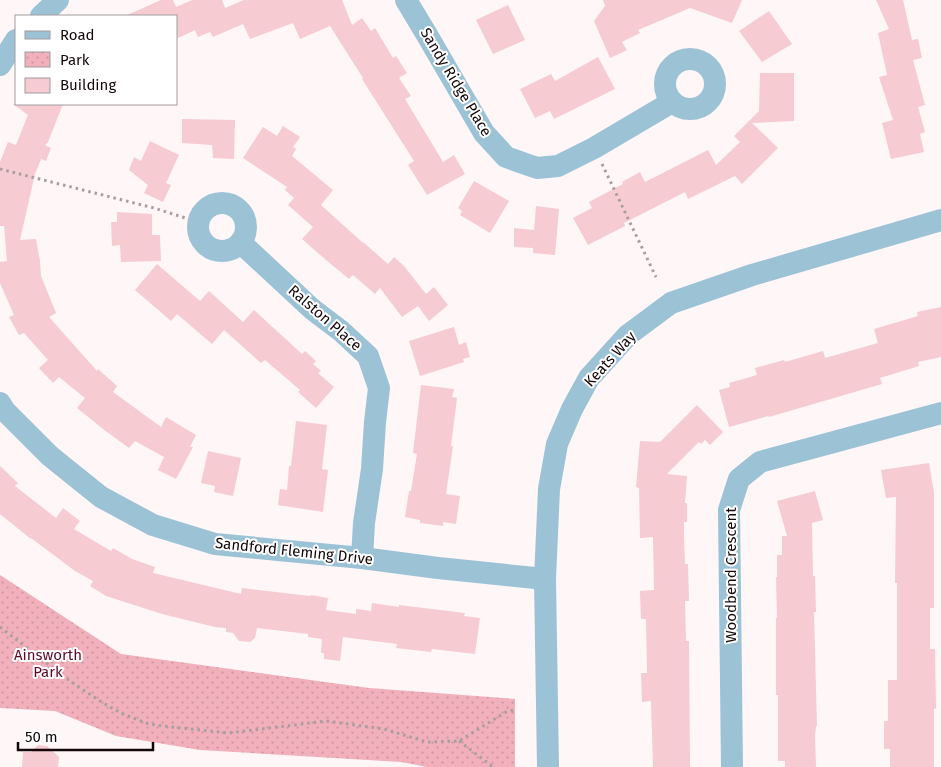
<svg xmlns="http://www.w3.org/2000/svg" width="941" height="767" font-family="'Fira Sans',sans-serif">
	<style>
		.park { fill: url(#park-dots) }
		.building { fill: #f6cbd2 }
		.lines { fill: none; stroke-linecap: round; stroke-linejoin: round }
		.path { stroke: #a89ea0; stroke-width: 3; stroke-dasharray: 2.5 4; stroke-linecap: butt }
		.minor { stroke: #9cc2d6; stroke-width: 22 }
		.labels { text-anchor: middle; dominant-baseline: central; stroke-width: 4; stroke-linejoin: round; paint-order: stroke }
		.street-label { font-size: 15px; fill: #14070a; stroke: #fff }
		.park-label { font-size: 15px; fill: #5a0a26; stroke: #fff }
	</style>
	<defs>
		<pattern id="park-dots" width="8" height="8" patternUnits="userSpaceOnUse" patternTransform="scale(1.25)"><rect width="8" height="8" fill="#f1b0bb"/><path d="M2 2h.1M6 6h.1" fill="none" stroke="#ce969f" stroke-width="1.8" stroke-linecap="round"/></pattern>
	</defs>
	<rect width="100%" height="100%" fill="#fff6f7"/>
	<path class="park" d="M0,575l121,79 248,34 146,11v68h-88l-26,-5 -201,-12 -84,-14 -61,-25 -55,-3z"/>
	<g class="building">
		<path d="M161,0h12l3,7 16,-7h30l3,8 19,-8h98l10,25 10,-7 9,13 4,-3 18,30 3,-2 11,17 -8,5 12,18 -6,3 38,63 11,-7 11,19 -38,21 -19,-30 6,-4 -52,-82 1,-1 -33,-52 -30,13 -7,-16 -43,16 -7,-15 -30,13 -3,-5 -12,5 -3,-7 -19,9v-23h-51z"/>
		<path d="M603,0h139l-10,23 -42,-15 -52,22 2,3 -18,9 5,8 -17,8 -16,-37 11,-15z"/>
		<path d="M876,0h27l9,40 6,-1 4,19 -9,2 12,45 -7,2 7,25 -5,2 4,18 -33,7 -9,-36 11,-3 -14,-43 8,-2 -9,-42 11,-4z"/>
		<path d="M508,5l17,35 -32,14 -17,-34z"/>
		<path d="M769,11l23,33 -30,18 -23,-31z"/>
		<path d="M598,57l17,32 -61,30 -4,-8 -15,7 -15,-29 31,-15 4,7z"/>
		<path d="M760,73h34v48l-42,2 26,25 -36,36 -7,-8 -47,23 -3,-7 -61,31 1,3 -37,19 -15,-27 19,-10 -3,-6 34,-18 -1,-2 18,-10 5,10 63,-32 8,15 24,-23 -6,-6 25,-25z"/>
		<path d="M13,104h50l-15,38 -3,3 6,3 -5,13 -5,-2 -6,15 -15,66 16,-1 4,22 1,15 15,37 -7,4 48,54 1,-2 19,17 -4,6 48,35 5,-10 30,18 -6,12h3l-17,32 -18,-9 6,-13 -29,-16 -6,7 -22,-16 -30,-24 8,-10 -26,-21 -6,6 -14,-15 9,-8 -24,-27 -5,2 -10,-18 5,-2 -14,-32v-21l7,-1 -3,-35h-4v-64l8,-20 8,3 12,-30z"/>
		<path d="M182,119l53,1 -1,39 -21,-1 -1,-13 -30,-2z"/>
		<path d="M283,126l17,11 -7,10 3,2 -4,7 41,34 -12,15 42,38v-1l25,22 6,-7 10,9 22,28 8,-7 14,18 -19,16 -11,-15 -16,11 -22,-29 -5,6 -22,-19 -4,4 -23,-19 -24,-21 11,-12 -25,-22 6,-7 -9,-8 2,-3 -44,-29 20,-31 14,9z"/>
		<path d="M150,141l29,14 -13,28 5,2 -8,17 -19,-9 4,-8 -19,-15 5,-13 7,4z"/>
		<path d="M474,181l35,20 -19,32 -30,-18 2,-4 -4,-3z"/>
		<path d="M536,206l23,3 -4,46 -22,-2v-5l-19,-1v-19l20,2z"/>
		<path d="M117,212l35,2v21h8l1,26 -40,1 -1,-17 -8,1 -1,-24h6z"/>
		<path d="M157,264l43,37 9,-10 34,31 11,-12 48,44 3,-3 11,10 -3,3 8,7 -3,2 16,14 -18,21 -18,-16 2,-2 -35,-30 -4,3 -37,-33 -12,14 -35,-30 -6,7 -36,-31z"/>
		<path d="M941,307v50l-23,5 1,4 -39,12 2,6 -113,33 -1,-1 -39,11 -10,-37 11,-3 -1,-4 28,-8 -2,-7 29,-8 1,2 38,-11 2,7 53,-15 -4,-14 44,-13 -1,-4z"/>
		<path d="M454,327l5,18 7,-3 4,15 -7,2 1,3 -44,14 -11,-35z"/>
		<path d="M421,385l33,4 -2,8 5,1 -6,48h2l-7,48 14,2 -4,28 -13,-2v4l-23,-3v-3l-15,-3 4,-26h2l6,-37 -4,-1z"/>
		<path d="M697,405l26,27 -13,13 -5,-5 -4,4 -2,-2 -32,32 20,2 -2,27h2v19h-3v15l1,27h3l1,37h-4l1,40h3l1,126h-37l-2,-66 -9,1 -1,-29h6l-1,-54h-5l-1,-28 14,-1 -1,-53 -13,1 -1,-50 -3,-1 4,-46 20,1z"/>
		<path d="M296,421l31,4 -5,44 6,1 -5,42 -45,-7 2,-16 7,1 2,-24h2z"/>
		<path d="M208,451l33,7 -8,38 -19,-4 1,-6 -14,-3z"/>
		<path d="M929,463l5,30v115h-4v41h5l1,60 -2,-1v59h-44v-18h-6v-28h4v-41h9v-97h-2l1,-86 -10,1 -5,-28z"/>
		<path d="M0,466l18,17 -3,3 41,32 7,-10 17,13 -6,8 37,22 2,-3 19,11 23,8 -2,6 88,21 1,-6 68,8 1,-1 17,3 -2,12 30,4v-5l15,2 1,-8 27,4v-2l66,8 -1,3 16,2 -5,36 -43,-5 -1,3 -35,-4 1,-4 -54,-7 -3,24 -16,-2v-6h-3l1,-14 -14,-2v-3l-51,-6 -2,10 -5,4 -11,-1 -6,-8 -7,-1v-4l-11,-1 -53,-13 -56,-18 -16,-10 3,-5 -18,-10 -44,-33v1l-31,-25z"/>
		<path d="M815,491l8,29 -11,3 1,53h2l1,36h-2l3,114h-1l-1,10 1,31h-31v-6h-7v-66h-2v-77h1l-1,-41h1v-22h5v-19h5l-10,-35z"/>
		<path d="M38,745l9,1 12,11 -1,10h-36l1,-15h8z"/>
	</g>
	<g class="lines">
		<g class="path">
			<path d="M602,164l54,113"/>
			<path d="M0,169l154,39 44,14"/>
			<path d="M0,627l70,54 33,22 20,11 23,9 16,3 67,7 97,-12 58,8 43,13 32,-1 47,-29 11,-3"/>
			<path d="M459,741l34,26"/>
		</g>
		<g class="minor">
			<path d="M406,0l21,35 57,98 22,24 31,11 21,-2 36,-18 78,-46"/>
			<path d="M41,16l17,-16"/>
			<circle cx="690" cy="84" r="25"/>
			<path d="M0,65l16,-25"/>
			<circle cx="222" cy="227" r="24"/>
			<path d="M241,243l71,66 29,22 27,25 11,32 -4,34 -3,47 -8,54 -2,35"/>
			<path d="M0,403l5,8 45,45 51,41 52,28 62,19 147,14 76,10 107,11"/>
			<path d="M548,767l-3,-188 4,-90 8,-45 15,-35 17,-31 39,-43 43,-32 81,-28 189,-55"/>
			<path d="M732,767l-3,-257 10,-31 21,-17 181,-49"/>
		</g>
	</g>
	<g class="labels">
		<g class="street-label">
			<text transform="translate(456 82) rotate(59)">Sandy Ridge Place</text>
			<text transform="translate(325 318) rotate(41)">Ralston Place</text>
			<text transform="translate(610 359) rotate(-48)">Keats Way</text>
			<text transform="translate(294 551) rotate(6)">Sandford Fleming Drive</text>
			<text transform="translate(731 575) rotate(-90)">Woodbend Crescent</text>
		</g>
		<g class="park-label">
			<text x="48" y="655">Ainsworth<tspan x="48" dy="17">Park</tspan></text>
		</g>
	</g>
	<rect x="15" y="15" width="162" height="90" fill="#ffffff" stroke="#a19c9d"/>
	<rect x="25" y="31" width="25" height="8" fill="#9cc2d6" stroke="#a19c9d"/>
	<text x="60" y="40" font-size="15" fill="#14070a">Road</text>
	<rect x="25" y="52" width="25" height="15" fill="url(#park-dots)" stroke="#a19c9d"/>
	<text x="60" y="65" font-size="15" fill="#14070a">Park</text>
	<rect x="25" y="78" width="25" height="15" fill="#f6cbd2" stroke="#a19c9d"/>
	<text x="60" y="90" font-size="15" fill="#14070a">Building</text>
	<path d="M18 742v8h135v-8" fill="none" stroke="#14070a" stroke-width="2.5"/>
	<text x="25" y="742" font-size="15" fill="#14070a" stroke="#ffffff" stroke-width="4" paint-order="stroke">50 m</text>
</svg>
